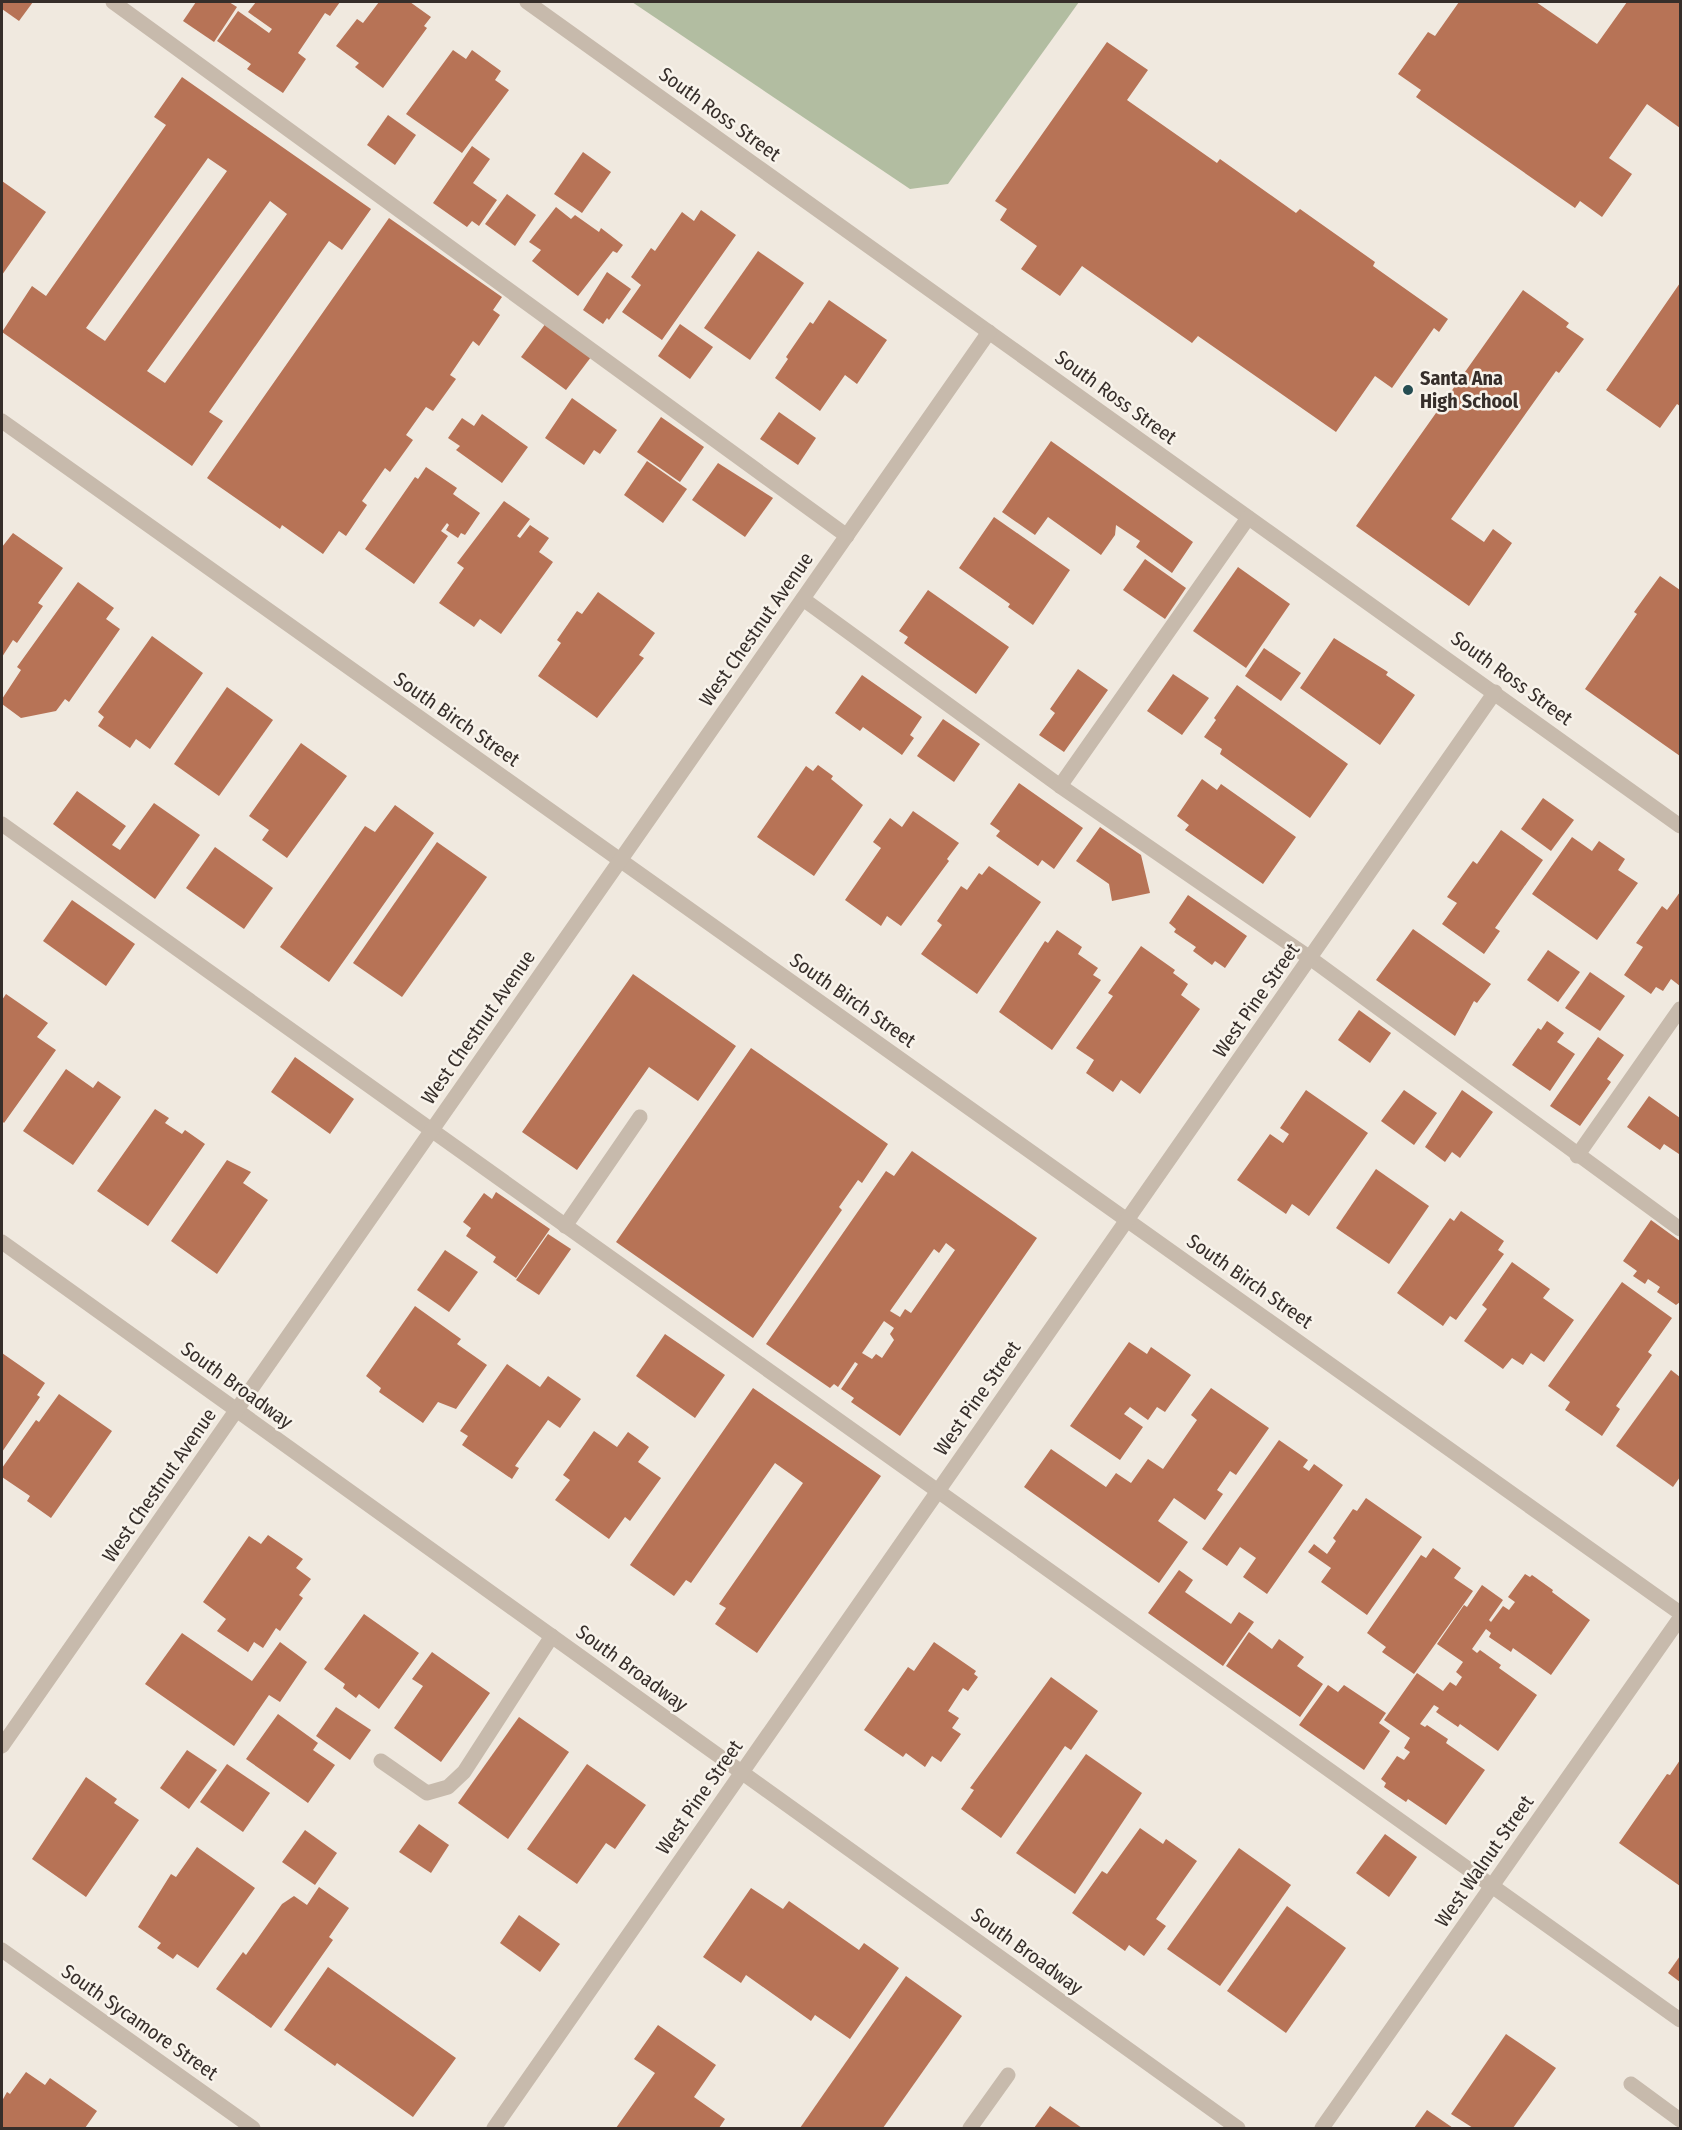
<svg xmlns="http://www.w3.org/2000/svg" width="1682" height="2130" font-family="'Fira Sans Condensed',sans-serif">
	<style>
		.green { fill: #b2bda1 }
		.building { fill: #b77356; fill-rule: evenodd }
		.lines { fill: none; stroke-linecap: round; stroke-linejoin: round }
		.minor { stroke: #c7baac; stroke-width: 15 }
		.poi-dot { fill: #254d52; stroke: #f8f3eb; stroke-width: 2 }
		.labels { text-anchor: middle; dominant-baseline: central; stroke-width: 5; stroke-linejoin: round; paint-order: stroke }
		.street-label { font-size: 20px; fill: #362e2a; stroke: #f8f3eb }
		.poi-label { font-size: 20px; font-weight: bold; fill: #362e2a; stroke: #f8f3eb; text-anchor: start }
	</style>
	<rect width="100%" height="100%" fill="#f0e9df"/>
	<path class="green" d="M632,2h447l-131,182 -38,5z"/>
	<g class="building">
		<path d="M2,2h31l-14,19 -17,-12z"/>
		<path d="M196,2h33l8,5 -23,35 -31,-21z"/>
		<path d="M256,2h84l-10,14 -5,-3 -27,40 8,6 -23,34 -36,-24 4,-5 -34,-23 21,-30 31,22 3,-4 -24,-17z"/>
		<path d="M379,2h31l21,15 -7,9 3,2 -44,60 -28,-21 4,-4 -23,-17 21,-27 6,4z"/>
		<path d="M1459,2h77l61,42 30,-42h53v126l-33,-24 -38,54 23,16 -30,43 -22,-16 -5,7 -159,-111 5,-7 -23,-16 30,-42 7,4z"/>
		<path d="M1107,42l41,28 -21,30 90,63 3,-4 76,54 4,-4 75,53 -2,4 75,53 -9,13 -5,-4 -42,60 -17,-12 -39,56 -138,-96 -6,7 -110,-77 -22,30 -39,-27 16,-23 -37,-26 7,-11 -12,-8z"/>
		<path d="M453,50l13,9 6,-9 29,21 -6,9 14,10 -47,63 -56,-39z"/>
		<path d="M182,77l189,132 -29,41 -13,-9 -120,171 14,9 -31,45 -190,-134 30,-46 14,10 120,-171 -12,-8zM208,158l19,13 -122,170 -19,-13zM270,201l17,13 -122,169 -18,-12z"/>
		<path d="M388,115l28,20 -21,30 -28,-20z"/>
		<path d="M472,146l18,13 -17,24 24,17 -18,26 -7,-5 -5,6 -34,-24z"/>
		<path d="M583,152l28,20 -29,41 -28,-19z"/>
		<path d="M2,181l44,31 -44,63z"/>
		<path d="M507,194l29,21 -21,31 -30,-22z"/>
		<path d="M556,207l15,12 4,-4 24,17 2,-4 22,17 -6,8 -4,-2 -35,45 -46,-35 9,-11 -12,-8z"/>
		<path d="M701,210l35,25 -74,105 -40,-28 19,-27 -10,-8 20,-29 4,3 27,-39 12,9z"/>
		<path d="M389,218l113,79 -9,13 7,5 -21,31 -6,-5 -23,34 6,4 -23,32 -7,-4 -20,28 7,5 -23,32 -5,-4 -23,33 5,4 -21,31 -7,-5 -16,23 -41,-29 -2,4 -73,-51z"/>
		<path d="M758,251l46,32 -54,77 -46,-32z"/>
		<path d="M607,272l24,17 -22,31 -2,-2 -4,6 -20,-14z"/>
		<path d="M1680,283v123l-3,-2 -17,24 -54,-38z"/>
		<path d="M1523,290l46,33 -3,4 18,12 -25,34 -3,-2 -105,148 33,23 9,-13 19,14 -43,63 -113,-80z"/>
		<path d="M829,300l58,40 -30,44 -12,-9 -25,36 -45,-33 13,-19 -2,-2 24,-35 3,2z"/>
		<path d="M546,323l45,34 -25,33 -45,-33z"/>
		<path d="M680,324l33,23 -23,32 -32,-23z"/>
		<path d="M572,398l45,32 -17,24 -6,-4 -10,15 -39,-27z"/>
		<path d="M779,412l37,26 -18,27 -38,-26z"/>
		<path d="M482,414l46,33 -26,36 -46,-33 4,-4 -12,-8 14,-20 12,8z"/>
		<path d="M661,417l43,30 -24,35 -43,-30z"/>
		<path d="M1051,441l142,101 -21,31 -36,-26 4,-6 -24,-16 -1,10 -14,20 -53,-38 -13,18 -33,-23z"/>
		<path d="M647,461l40,28 -24,34 -39,-28z"/>
		<path d="M718,463l55,35 -28,39 -53,-37z"/>
		<path d="M426,467l31,21 -4,6 27,19 -15,22 -4,-2 -3,5 -12,-8 3,-5 -2,-2 -6,8 7,5 -34,48 -49,-35 50,-72 3,2z"/>
		<path d="M504,501l26,18 -13,17 3,2 10,-13 19,13 -10,14 14,10 -52,72 -21,-15 -6,8 -35,-24 25,-35 -7,-5z"/>
		<path d="M994,517l76,53 -37,55 -25,-18 2,-3 -51,-36z"/>
		<path d="M13,533l50,35 -25,35 5,3 -26,37 -4,-3 -11,17v-110z"/>
		<path d="M1145,559l41,29 -21,31 -42,-29z"/>
		<path d="M1238,567l52,37 -44,64 -53,-37z"/>
		<path d="M1660,576l20,14v166l-95,-67 52,-75 -3,-2z"/>
		<path d="M78,582l36,26 -8,11 14,10 -51,73 -4,-3 -9,12 -35,7 -19,-14v-5l19,-29 -4,-3z"/>
		<path d="M928,590l81,57 -33,47 -72,-51 4,-6 -9,-6z"/>
		<path d="M598,592l57,41 -16,22 5,3 -47,60 -59,-42 23,-33 -4,-3 20,-29 5,3z"/>
		<path d="M152,636l51,37 -53,76 -14,-10 -6,9 -32,-22 6,-9 -6,-5z"/>
		<path d="M1334,638l54,34 -2,3 29,20 -35,50 -80,-57z"/>
		<path d="M1264,648l37,25 -20,28 -36,-25z"/>
		<path d="M1078,669l30,21 -44,62 -25,-17 16,-22 -5,-4z"/>
		<path d="M1173,674l36,24 -27,37 -35,-24z"/>
		<path d="M862,675l60,42 -12,18 4,3 -12,17 -39,-28 -3,4 -25,-18z"/>
		<path d="M1237,685l111,79 -38,54 -90,-64 2,-5 -18,-12 12,-17 -2,-2z"/>
		<path d="M227,687l46,33 -54,76 -45,-32z"/>
		<path d="M943,719l37,25 -26,38 -37,-26z"/>
		<path d="M301,743l46,33 -60,82 -25,-18 7,-10 -20,-14z"/>
		<path d="M818,765l15,11 -2,3 32,26 -49,71 -57,-39 49,-71 7,5z"/>
		<path d="M1202,779l15,11 4,-6 75,53 -33,47 -78,-54 4,-5 -12,-9z"/>
		<path d="M1019,783l64,45 -29,41 -12,-9 -4,6 -42,-30 4,-5 -10,-7z"/>
		<path d="M77,791l49,35 -14,19 8,5 34,-47 46,32 -45,64 -102,-75z"/>
		<path d="M1543,798l31,22 -23,31 -30,-22z"/>
		<path d="M395,805l39,28 -105,149 -49,-35 85,-121 10,6z"/>
		<path d="M913,811l46,32 -12,16 2,2 -48,65 -14,-10 -6,10 -36,-26 36,-52 -8,-6 17,-24 12,9z"/>
		<path d="M1100,827l41,28 9,38 -38,8 -3,-17 -33,-23z"/>
		<path d="M1501,830l42,30 -48,68 5,3 -16,23 -42,-30 15,-21 -10,-6 26,-36 4,3z"/>
		<path d="M1572,837l20,14 7,-10 26,18 -7,11 20,13 -41,57 -65,-46z"/>
		<path d="M437,842l50,35 -85,120 -49,-34z"/>
		<path d="M215,847l58,41 -29,41 -58,-41z"/>
		<path d="M989,866l52,36 -64,92 -56,-40 21,-29 -5,-4 24,-35 6,4 12,-17 3,2z"/>
		<path d="M1680,892v94l-9,-7 -8,12 -7,-4 -5,7 -27,-19 19,-28 -7,-4 26,-37 5,4z"/>
		<path d="M1188,895l59,41 -22,32 -10,-7 -3,4 -19,-14 3,-4 -22,-15 2,-3 -7,-6z"/>
		<path d="M72,900l63,44 -29,42 -63,-45z"/>
		<path d="M1413,929l78,55 -14,19 -3,-2 -19,35 -79,-56z"/>
		<path d="M1057,930l25,17 -4,7 20,14 -5,7 8,5 -49,70 -53,-38 46,-71 3,2z"/>
		<path d="M1141,946l34,24 -2,3 15,11 -7,11 19,14 -60,85 -19,-14 -8,12 -27,-19 8,-13 -18,-12 37,-52 -5,-3z"/>
		<path d="M1548,950l32,22 -22,30 -31,-22z"/>
		<path d="M1590,972l35,24 -25,35 -35,-23z"/>
		<path d="M633,974l103,72 -38,55 -49,-34 -72,103 -55,-38z"/>
		<path d="M6,994l42,29 -11,14 19,13 -52,73 -2,-2v-121z"/>
		<path d="M1359,1010l32,23 -21,30 -32,-23z"/>
		<path d="M1547,1021l17,12 -7,9 18,12 -25,37 -38,-26 26,-37 3,2z"/>
		<path d="M1598,1037l26,18 -17,24 4,3 -31,44 -30,-20z"/>
		<path d="M751,1048l137,96 -26,39 -4,-3 -19,27 3,3 -89,128 -137,-96z"/>
		<path d="M295,1057l59,42 -24,35 -59,-42z"/>
		<path d="M66,1069l27,19 5,-7 23,16 -48,68 -50,-34z"/>
		<path d="M1306,1090l62,43 -59,83 -17,-12 -6,10 -49,-34 33,-46 13,9 6,-9 -9,-6z"/>
		<path d="M1404,1090l33,23 -23,32 -33,-24z"/>
		<path d="M1462,1090l31,22 -33,46 -8,-6 -7,10 -20,-15z"/>
		<path d="M1649,1096l31,22 -1,36 -15,-10 -4,6 -33,-23z"/>
		<path d="M155,1109l14,9 -4,5 17,11 3,-4 20,14 -57,82 -51,-35z"/>
		<path d="M912,1151l125,87 -137,198 -49,-34 3,-4 -13,-9 17,-25 -3,-2 -17,25 -4,-3 -4,4 -64,-44 120,-173 8,5zM946,1243l9,7 -44,63 -6,-4 -5,8 -10,-6 44,-62 5,4zM884,1321l10,7 -4,6 4,6 -12,18 -6,-4 -4,5 -10,-6z"/>
		<path d="M227,1160l24,12 -8,11 25,17 -51,74 -46,-33z"/>
		<path d="M1376,1169l53,37 -40,58 -53,-36z"/>
		<path d="M496,1192l54,37 -34,49 -23,-16 3,-5 -30,-21 5,-8 -8,-6 21,-29 8,6z"/>
		<path d="M1461,1211l43,30 -6,9 6,4 -48,66 -6,-4 -7,10 -46,-33 53,-75 4,3z"/>
		<path d="M1651,1220l29,21v61l-4,3 -19,-13 3,-5 -12,-8 -3,5 -12,-8 4,-5 -14,-10z"/>
		<path d="M548,1234l23,15 -32,46 -23,-15z"/>
		<path d="M445,1250l33,22 -29,40 -32,-22z"/>
		<path d="M1512,1262l38,27 -7,9 31,22 -30,42 -13,-9 -8,12 -11,-7 -9,11 -39,-28 23,-32 -5,-4z"/>
		<path d="M1622,1282l50,36 -24,34 4,3 -36,51 4,3 -18,27 -37,-26 5,-8 -22,-16z"/>
		<path d="M415,1306l46,33 -4,5 30,21 -31,44 -18,-7 -15,21 -44,-31 2,-4 -15,-12z"/>
		<path d="M665,1334l60,41 -30,43 -59,-42z"/>
		<path d="M1129,1342l18,12 4,-7 40,28 -26,37 -8,-5 -9,13 -18,-13 -6,7 19,13 -23,33 -50,-34z"/>
		<path d="M2,1353l43,30 -8,12 3,2 -38,55z"/>
		<path d="M507,1364l33,23 8,-11 33,23 -21,29 -12,-8 -33,46 4,2 -7,11 -50,-34 6,-9 -8,-5z"/>
		<path d="M1671,1370l9,7v100l-7,10 -57,-41z"/>
		<path d="M753,1388l128,88 -124,177 -42,-29 11,-16 -7,-4 84,-121 -28,-20 -84,120 -5,-3 -12,16 -44,-31z"/>
		<path d="M1211,1388l58,40 -33,47 -6,-4 -13,19 6,4 -18,26 -31,-22 -16,23 30,21 -29,41 -135,-96 27,-38 55,38 10,-14 15,10 17,-24 15,10 34,-49 -6,-5z"/>
		<path d="M59,1394l53,37 -61,87 -24,-17 3,-5 -28,-19v-9l34,-48 3,2z"/>
		<path d="M594,1431l23,16 11,-15 21,15 -11,15 23,16 -31,43 -5,-4 -16,22 -54,-39 15,-20 -7,-5z"/>
		<path d="M1279,1440l29,20 -5,7 6,4 5,-7 29,21 -76,109 -24,-17 13,-19 -16,-11 -13,19 -25,-17z"/>
		<path d="M1366,1498l56,39 -55,78 -46,-33 10,-14 -23,-16 6,-8 13,10 9,-13 -3,-3 20,-29 4,2z"/>
		<path d="M268,1535l35,24 -7,9 15,11 -12,16 4,3 -23,33 -4,-3 -13,20 -9,-6 -6,10 -31,-21 9,-12 -23,-17 46,-66 12,8z"/>
		<path d="M1433,1548l28,20 -7,10 19,13 -59,83 -32,-22 4,-5 -19,-14 54,-78 5,3z"/>
		<path d="M1179,1570l14,10 -8,12 46,32 8,-12 15,10 -31,44 -75,-53z"/>
		<path d="M1525,1574l5,3 2,-2 21,15 -1,2 38,28 -39,55 -38,-27 -2,4 -22,-15 2,-4 -5,-4 -14,20 5,4 3,-3 21,15 -2,3 38,27 -39,56 -38,-27 -2,3 -22,-15 3,-4 -5,-3 -14,19 5,3 2,-2 21,14 -2,4 39,27 -39,55 -38,-26 -2,3 -22,-15 2,-4 -5,-4 16,-23 7,4 6,-8 -6,-4 6,-10 -26,-18 33,-47 26,18 7,-9 6,4 6,-9 -6,-5 7,-10 -26,-18 27,-39 3,2 15,-22 21,15 -14,20 2,2 12,-16 6,4 6,-8 -7,-5z"/>
		<path d="M364,1614l55,39 -40,56 -20,-15 -3,4 -13,-10 2,-4 -21,-15z"/>
		<path d="M1249,1632l23,17 7,-10 25,18 -7,9 26,18 -23,33 -74,-51z"/>
		<path d="M182,1633l70,48 28,-39 27,20 -27,40 -11,-7 -35,51 -89,-62z"/>
		<path d="M934,1642l42,29 -2,3 4,3 -10,14 -5,-3 -15,23 11,7 -7,10 9,6 -20,28 -9,-6 -7,11 -19,-14 -3,4 -39,-27 44,-63 6,4z"/>
		<path d="M432,1652l58,41 -49,69 -47,-34 29,-42 -11,-7z"/>
		<path d="M1051,1677l47,34 -27,39 -6,-4 -64,92 -40,-29 13,-19 -4,-2z"/>
		<path d="M1328,1685l10,7 6,-7 42,28 -7,10 11,8 -26,39 -65,-45z"/>
		<path d="M336,1707l35,23 -21,30 -34,-24z"/>
		<path d="M278,1714l40,29 -5,7 22,15 -27,38 -62,-44z"/>
		<path d="M519,1717l50,35 -61,87 -50,-36z"/>
		<path d="M187,1750l30,20 -28,39 -29,-21z"/>
		<path d="M1086,1754l56,39 -67,101 -59,-41z"/>
		<path d="M1680,1760v126l-61,-43 48,-69 3,1z"/>
		<path d="M227,1764l43,29 -27,39 -43,-30z"/>
		<path d="M587,1764l59,41 -31,44 -9,-6 -29,41 -50,-35z"/>
		<path d="M86,1777l31,22 -3,4 25,17 -53,77 -54,-38z"/>
		<path d="M419,1824l30,21 -18,28 -32,-21z"/>
		<path d="M1140,1828l23,16 3,-5 31,22 -41,58 10,7 -22,30 -15,-11 -4,6 -53,-38 30,-42 5,3z"/>
		<path d="M305,1830l32,23 -22,32 -33,-23z"/>
		<path d="M1385,1834l32,23 -28,40 -33,-24z"/>
		<path d="M197,1847l58,41 -57,80 -21,-14 -4,5 -16,-11 4,-5 -23,-16 33,-53 5,3z"/>
		<path d="M1239,1848l52,37 -71,101 -53,-37z"/>
		<path d="M319,1887l30,21 -20,29 4,3 -62,88 -55,-39 27,-37 3,3 36,-51 12,-8 13,9z"/>
		<path d="M751,1888l32,21 6,-8 70,49 5,-7 35,25 -49,71 -35,-24 -4,6 -65,-46 -5,8 -38,-26z"/>
		<path d="M1287,1906l59,42 -60,85 -59,-42z"/>
		<path d="M519,1915l41,29 -20,28 -40,-29z"/>
		<path d="M1680,1956v26l-12,-9z"/>
		<path d="M328,1967l128,91 -43,59 -76,-54 -2,3 -51,-36z"/>
		<path d="M906,1976l56,40 -79,112h-83z"/>
		<path d="M658,2025l58,40 -22,32 31,22 -6,9h-103l39,-55 -21,-14z"/>
		<path d="M1506,2034l50,34 -43,60h-40l-22,-14z"/>
		<path d="M26,2072l19,13 5,-7 47,33 -12,17h-83v-27l5,-9 3,2z"/>
		<path d="M1050,2106l32,22h-48z"/>
		<path d="M1427,2110l26,18h-39z"/>
	</g>
	<g class="lines">
		<g class="minor">
			<path d="M113,2l734,534"/>
			<path d="M527,2l1153,824"/>
			<path d="M2,421l1678,1192"/>
			<path d="M803,599l257,187 250,172 370,271"/>
			<path d="M1060,786l188,-268"/>
			<path d="M2,824l1678,1196"/>
			<path d="M1577,1156l103,-147"/>
			<path d="M565,1226l75,-109"/>
			<path d="M2,1242l1236,886"/>
			<path d="M2,1746l987,-1414"/>
			<path d="M381,1761l46,32 21,-6 16,-15 88,-136"/>
			<path d="M2,1950l251,178"/>
			<path d="M1631,2084l49,36"/>
			<path d="M494,2128l1001,-1436"/>
			<path d="M970,2128l38,-53"/>
			<path d="M1322,2128l358,-510"/>
		</g>
	</g>
	<circle class="poi-dot" cx="1408" cy="390" r="6"/>
	<g class="labels">
		<g class="street-label">
			<text transform="translate(720 114) rotate(36)">South Ross Street</text>
			<text transform="translate(1116 397) rotate(36)">South Ross Street</text>
			<text transform="translate(756 629) rotate(-55)">West Chestnut Avenue</text>
			<text transform="translate(1512 678) rotate(36)">South Ross Street</text>
			<text transform="translate(457 719) rotate(35)">South Birch Street</text>
			<text transform="translate(853 1000) rotate(35)">South Birch Street</text>
			<text transform="translate(1256 1000) rotate(-55)">West Pine Street</text>
			<text transform="translate(478 1027) rotate(-55)">West Chestnut Avenue</text>
			<text transform="translate(1250 1281) rotate(35)">South Birch Street</text>
			<text transform="translate(237 1385) rotate(36)">South Broadway</text>
			<text transform="translate(977 1398) rotate(-55)">West Pine Street</text>
			<text transform="translate(159 1485) rotate(-55)">West Chestnut Avenue</text>
			<text transform="translate(632 1668) rotate(36)">South Broadway</text>
			<text transform="translate(699 1797) rotate(-55)">West Pine Street</text>
			<text transform="translate(1484 1861) rotate(-55)">West Walnut Street</text>
			<text transform="translate(1027 1951) rotate(36)">South Broadway</text>
			<text transform="translate(140 2022) rotate(35)">South Sycamore Street</text>
		</g>
		<g class="poi-label">
			<text x="1420" y="378">Santa Ana<tspan x="1420" dy="23">High School</tspan></text>
		</g>
	</g>
	<rect width="1682" height="2130" fill="none" stroke="#362e2a" stroke-width="6"/>
</svg>
